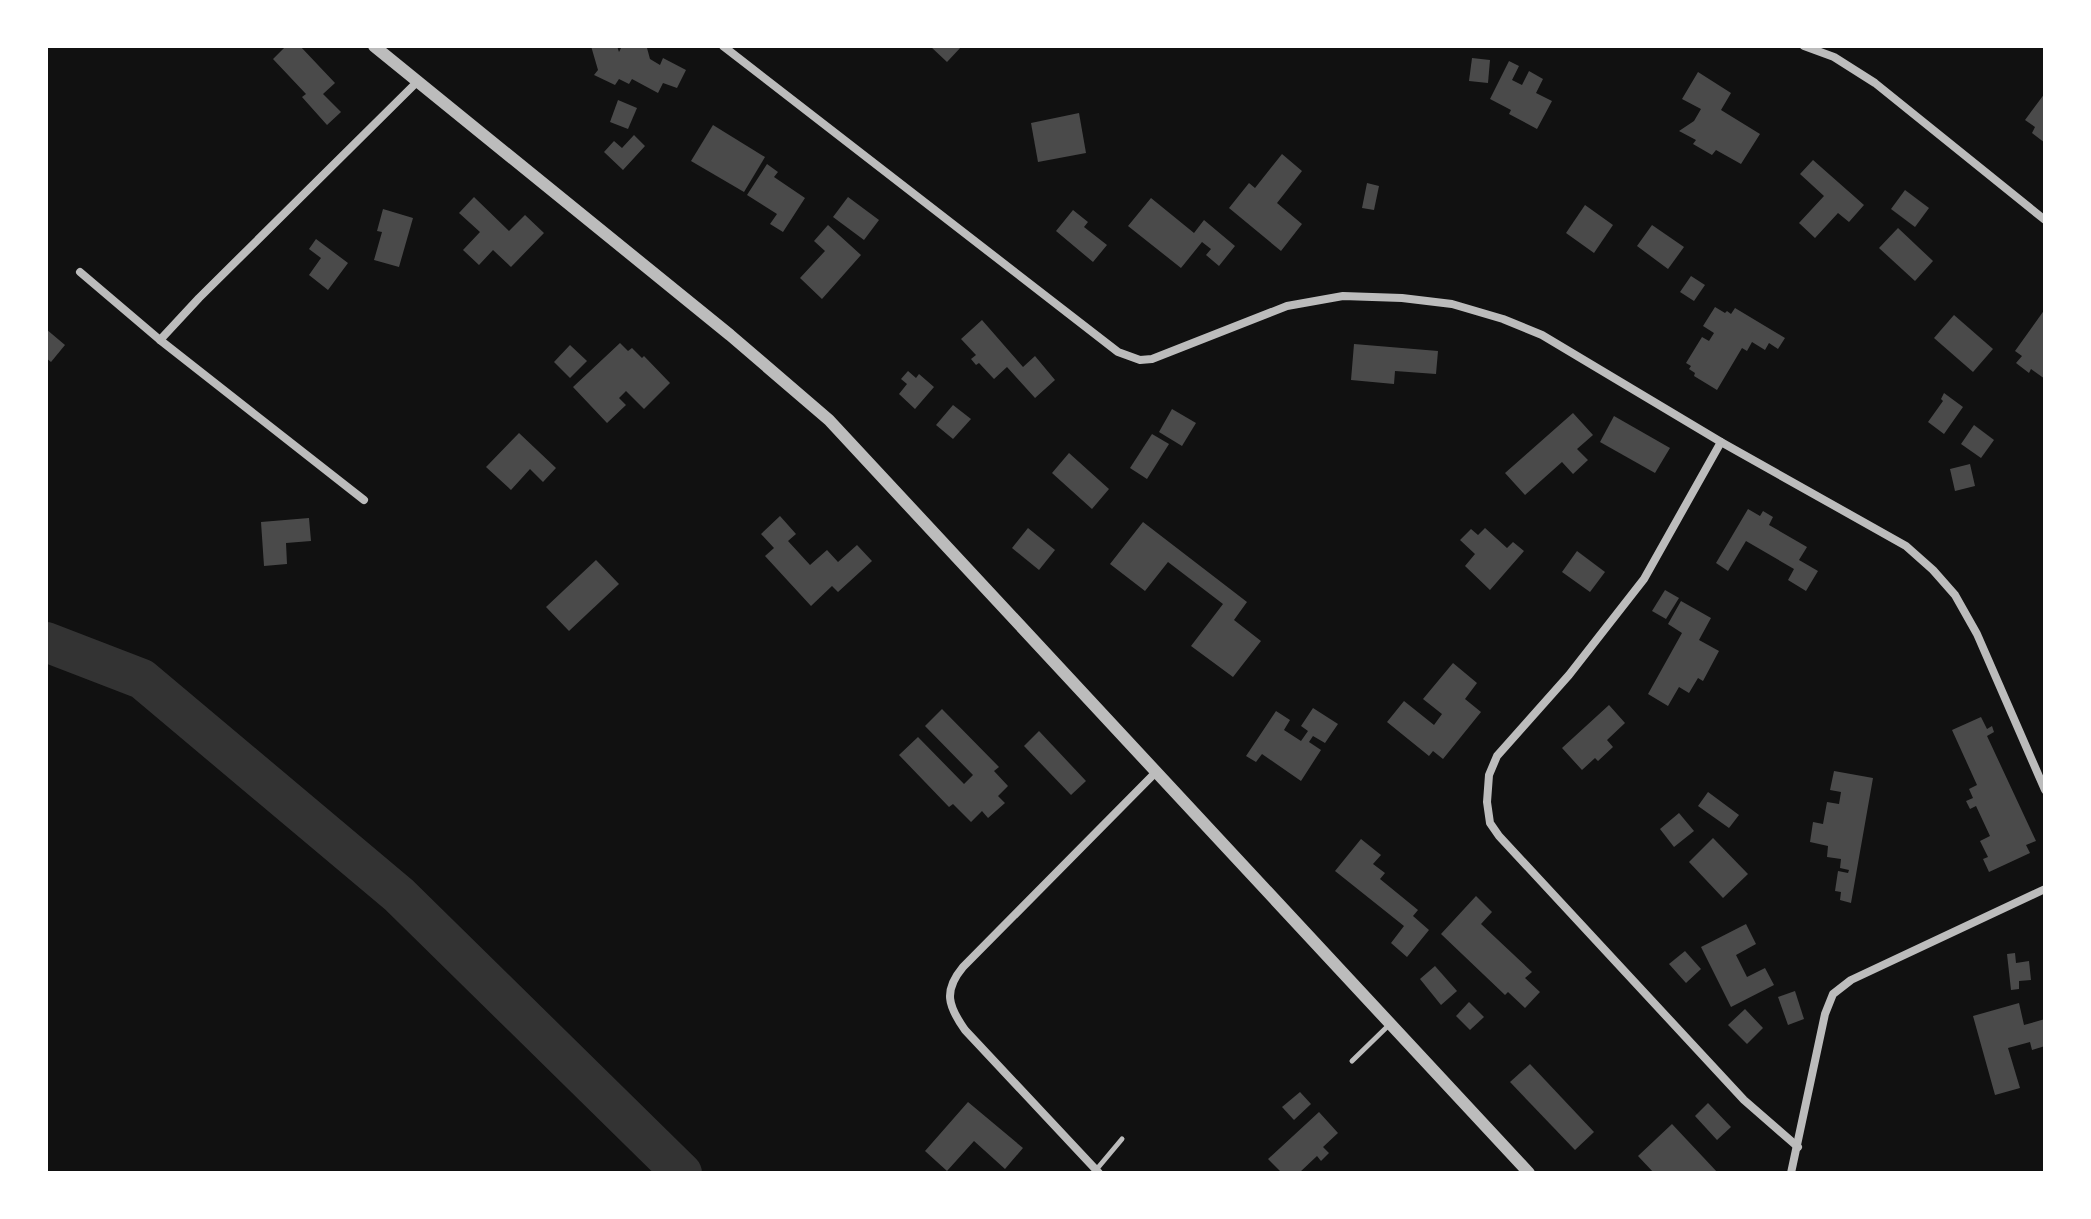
<svg xmlns="http://www.w3.org/2000/svg" width="2091" height="1219" font-family="'Nunito Sans',sans-serif">
	<style>
		.lines { fill: none; stroke-linecap: round; stroke-linejoin: round }
		.river { stroke: #333; stroke-width: 40 }
		.building { fill: #4a4a4a }
		.service { stroke: #bcbcbc; stroke-width: 5 }
		.minor { stroke: #bcbcbc; stroke-width: 8 }
		.tertiary { stroke: #bcbcbc; stroke-width: 12 }
	</style>
	<rect width="100%" height="100%" fill="#111"/>
	<g class="lines">
		<path class="river" d="M46,642l96,37 257,216 283,278"/>
	</g>
	<g class="building">
		<path d="M286,46h14l35,37 -12,11 18,18 -14,13 -25,-28 4,-3 -33,-35z"/>
		<path d="M591,46h26l2,6 3,-6h21l4,2 3,11 10,6 3,-7 23,12 -9,18 -14,-5 -5,10 -26,-14 -3,5 -10,-5 -4,6 -21,-10 4,-5z"/>
		<path d="M930,46h32l-15,16z"/>
		<path d="M1472,58l18,2 -2,23 -19,-2z"/>
		<path d="M1509,61l10,5 -7,14 10,5 7,-14 14,8 -7,14 16,8 -15,28 -28,-15 2,-4 -21,-11z"/>
		<path d="M1698,72l33,21 -10,17 39,24 -19,30 -25,-14 -4,5 -19,-11 3,-4 -17,-9 15,-10 7,-12 -19,-10z"/>
		<path d="M2045,93v50l-13,-10 3,-6 -10,-7z"/>
		<path d="M618,100l19,8 -9,21 -18,-7z"/>
		<path d="M1079,113l7,40 -48,9 -7,-39z"/>
		<path d="M713,125l52,32 -21,35 -53,-31z"/>
		<path d="M634,135l11,11 -22,24 -19,-18 10,-11 8,7z"/>
		<path d="M1282,154l20,17 -25,32 25,21 -21,27 -52,-43 20,-25 6,5z"/>
		<path d="M1813,160l51,45 -15,17 -11,-9 -23,25 -16,-15 25,-27 -24,-22z"/>
		<path d="M767,164l11,8 -4,5 31,21 -22,34 -13,-8 7,-10 -30,-19z"/>
		<path d="M1367,183l12,3 -5,24 -12,-2z"/>
		<path d="M1905,190l24,18 -14,19 -24,-18z"/>
		<path d="M474,197l35,34 16,-16 19,18 -33,34 -18,-17 -14,15 -16,-15 17,-18 -21,-19z"/>
		<path d="M848,197l31,23 -15,20 -31,-23z"/>
		<path d="M1151,198l43,35 10,-13 31,26 -16,20 -13,-11 5,-6 -9,-7 -21,26 -53,-42z"/>
		<path d="M1585,205l28,20 -19,28 -28,-20z"/>
		<path d="M383,209l30,9 -14,49 -25,-7 8,-28 -5,-1z"/>
		<path d="M1073,210l15,12 -4,5 23,18 -14,17 -37,-31z"/>
		<path d="M828,225l33,30 -39,44 -22,-21 25,-27 -11,-10z"/>
		<path d="M1652,225l32,22 -16,22 -31,-23z"/>
		<path d="M1898,228l35,33 -18,20 -36,-33z"/>
		<path d="M316,239l32,24 -20,27 -19,-15 12,-17 -12,-9z"/>
		<path d="M1691,276l14,9 -11,16 -14,-9z"/>
		<path d="M1715,307l10,6 2,-2 4,3 4,-6 50,30 -7,11 -9,-6 -4,7 -13,-8 -5,9 -5,-3 -25,42 -23,-14 1,-3 -6,-4 2,-3 -5,-3 16,-26 7,4 5,-8 -11,-7z"/>
		<path d="M2045,309v70l-14,-10 -2,4 -13,-10 6,-7 -7,-5z"/>
		<path d="M1954,315l39,34 -20,23 -39,-34z"/>
		<path d="M982,320l41,47 12,-11 20,24 -20,18 -28,-31 -13,12 -15,-16 -3,2 -5,-6 5,-4 -15,-16z"/>
		<path d="M46,329l19,16 -14,17 -5,-4z"/>
		<path d="M620,343l8,8 4,-3 10,10 2,-2 26,27 -26,26 -18,-18 -7,7 7,7 -19,18 -34,-36z"/>
		<path d="M1354,344l84,7 -2,23 -41,-3 -1,13 -43,-4z"/>
		<path d="M570,345l17,16 -17,17 -16,-16z"/>
		<path d="M908,371l8,7 3,-4 15,13 -19,22 -16,-15 8,-10 -6,-5z"/>
		<path d="M1944,393l19,14 -19,27 -16,-12 15,-21 -2,-2z"/>
		<path d="M953,405l18,14 -18,20 -17,-14z"/>
		<path d="M1172,409l24,14 -14,23 -23,-14z"/>
		<path d="M1573,413l20,22 -16,14 11,11 -15,14 -11,-12 -37,33 -20,-22z"/>
		<path d="M1614,416l56,32 -15,25 -55,-31z"/>
		<path d="M1974,425l20,15 -13,18 -20,-14z"/>
		<path d="M519,433l37,35 -13,14 -13,-13 -19,21 -25,-23z"/>
		<path d="M1152,434l17,10 -22,35 -17,-11z"/>
		<path d="M1069,453l40,36 -17,20 -40,-36z"/>
		<path d="M1970,464l5,22 -20,5 -5,-22z"/>
		<path d="M1748,509l12,7 3,-5 10,6 -4,8 38,22 -8,13 19,11 -12,20 -18,-11 6,-11 -48,-28 -18,30 -12,-8z"/>
		<path d="M780,516l16,18 -8,7 22,24 17,-15 11,12 19,-17 15,16 -34,31 -6,-6 -21,20 -46,-50 9,-8 -13,-14z"/>
		<path d="M309,518l2,23 -25,2 1,21 -23,2 -3,-44z"/>
		<path d="M1143,522l104,80 -13,18 27,21 -28,36 -42,-31 32,-42 -55,-42 -23,29 -35,-27z"/>
		<path d="M1028,528l27,22 -16,20 -27,-22z"/>
		<path d="M1485,528l22,20 6,-6 11,9 -34,39 -25,-24 10,-12 -15,-14 11,-11 7,6z"/>
		<path d="M1577,551l28,21 -15,20 -28,-20z"/>
		<path d="M596,560l23,24 -50,47 -23,-24z"/>
		<path d="M1665,590l14,8 -13,21 -14,-8z"/>
		<path d="M1681,601l30,17 -12,22 20,11 -16,30 -5,-3 -9,15 -10,-6 -11,19 -20,-12 34,-61 -14,-9z"/>
		<path d="M1453,663l24,20 -12,16 16,13 -38,47 -10,-8 -4,5 -42,-34 17,-21 30,24 8,-11 -19,-15z"/>
		<path d="M1609,705l16,18 -18,17 6,7 -15,14 -3,-3 -13,12 -20,-22z"/>
		<path d="M1313,708l25,16 -13,19 -12,-7 -4,6 12,8 -20,31 -39,-27 -6,8 -10,-6 30,-45 14,9 -6,10 17,11 7,-10 -7,-5z"/>
		<path d="M942,709l57,58 -5,4 14,15 -10,10 7,7 -17,15 -6,-7 -11,11 -18,-18 -4,3 -50,-52 19,-18 46,47 9,-9 -48,-49z"/>
		<path d="M1981,717l6,12 5,-3 2,6 -7,4 49,105 -10,4 4,8 -41,19 -6,-13 5,-2 -8,-16 10,-5 -14,-30 -6,3 -4,-8 7,-3 -4,-9 8,-4 -25,-55z"/>
		<path d="M1039,731l47,50 -15,14 -47,-49z"/>
		<path d="M1834,771l39,7 -22,125 -11,-3 1,-8 -6,-1 3,-20 10,2 1,-3 -9,-2 1,-9 -14,-2 1,-11 -18,-4 3,-20 10,2 4,-22 12,2 2,-12 -11,-2z"/>
		<path d="M1708,792l31,23 -10,13 -31,-22z"/>
		<path d="M1679,813l15,18 -20,16 -14,-18z"/>
		<path d="M1713,838l35,36 -25,24 -34,-36z"/>
		<path d="M1361,839l20,16 -8,9 12,9 -5,6 38,31 -5,6 16,14 -22,27 -16,-14 13,-17 -69,-55z"/>
		<path d="M1476,896l16,16 -11,12 51,48 -7,6 15,14 -15,16 -17,-16 -3,3 -64,-61z"/>
		<path d="M1746,924l10,20 -20,11 11,22 18,-9 9,17 -43,22 -30,-60z"/>
		<path d="M1685,951l16,18 -15,14 -17,-19z"/>
		<path d="M2015,953l1,10 13,-2 2,19 -12,1v8l-8,1 -4,-36z"/>
		<path d="M1435,966l22,25 -16,14 -21,-26z"/>
		<path d="M1795,991l9,28 -16,6 -10,-28z"/>
		<path d="M1469,1002l15,15 -14,13 -14,-14z"/>
		<path d="M2019,1003l5,22 21,-6v27l-13,4 -2,-8 -22,6 12,40 -25,7 -22,-79z"/>
		<path d="M1745,1009l18,19 -16,16 -19,-19z"/>
		<path d="M1530,1064l64,68 -19,18 -65,-68z"/>
		<path d="M1300,1092l11,12 -17,16 -12,-13z"/>
		<path d="M968,1102l55,46 -18,21 -31,-28 -27,30 -22,-20z"/>
		<path d="M1708,1103l23,24 -14,13 -22,-24z"/>
		<path d="M1319,1112l19,21 -15,14 6,6 -8,8 -4,-5 -18,17h-17l-14,-14z"/>
		<path d="M1672,1124l46,49h-64l-16,-17z"/>
	</g>
	<g class="lines">
		<g class="service">
			<path d="M1352,1061l38,-37"/>
			<path d="M1096,1170l26,-31"/>
		</g>
		<g class="minor">
			<path d="M723,46l395,306 22,8 12,-1 135,-53 56,-10 59,2 50,6 51,15 39,16 179,107 185,104 27,24 22,25 22,39 68,156"/>
			<path d="M1804,46l30,11 41,26 170,137"/>
			<path d="M80,272l80,68 204,160"/>
			<path d="M160,340l39,-42 219,-217"/>
			<path d="M1721,442l-77,137 -75,96 -72,81 -8,19 -2,27 3,21 9,13 245,264 54,47"/>
			<path d="M1099,1173l-134,-143c-17,-24 -22,-39 -2,-63l194,-196"/>
			<path d="M1791,1173l34,-159 8,-20 18,-14 194,-91"/>
		</g>
		<path class="tertiary" d="M374,46l356,289 99,85 700,753"/>
	</g>
	<rect width="2091" height="1219" fill="none" stroke="#ffffff" stroke-width="96"/>
</svg>
